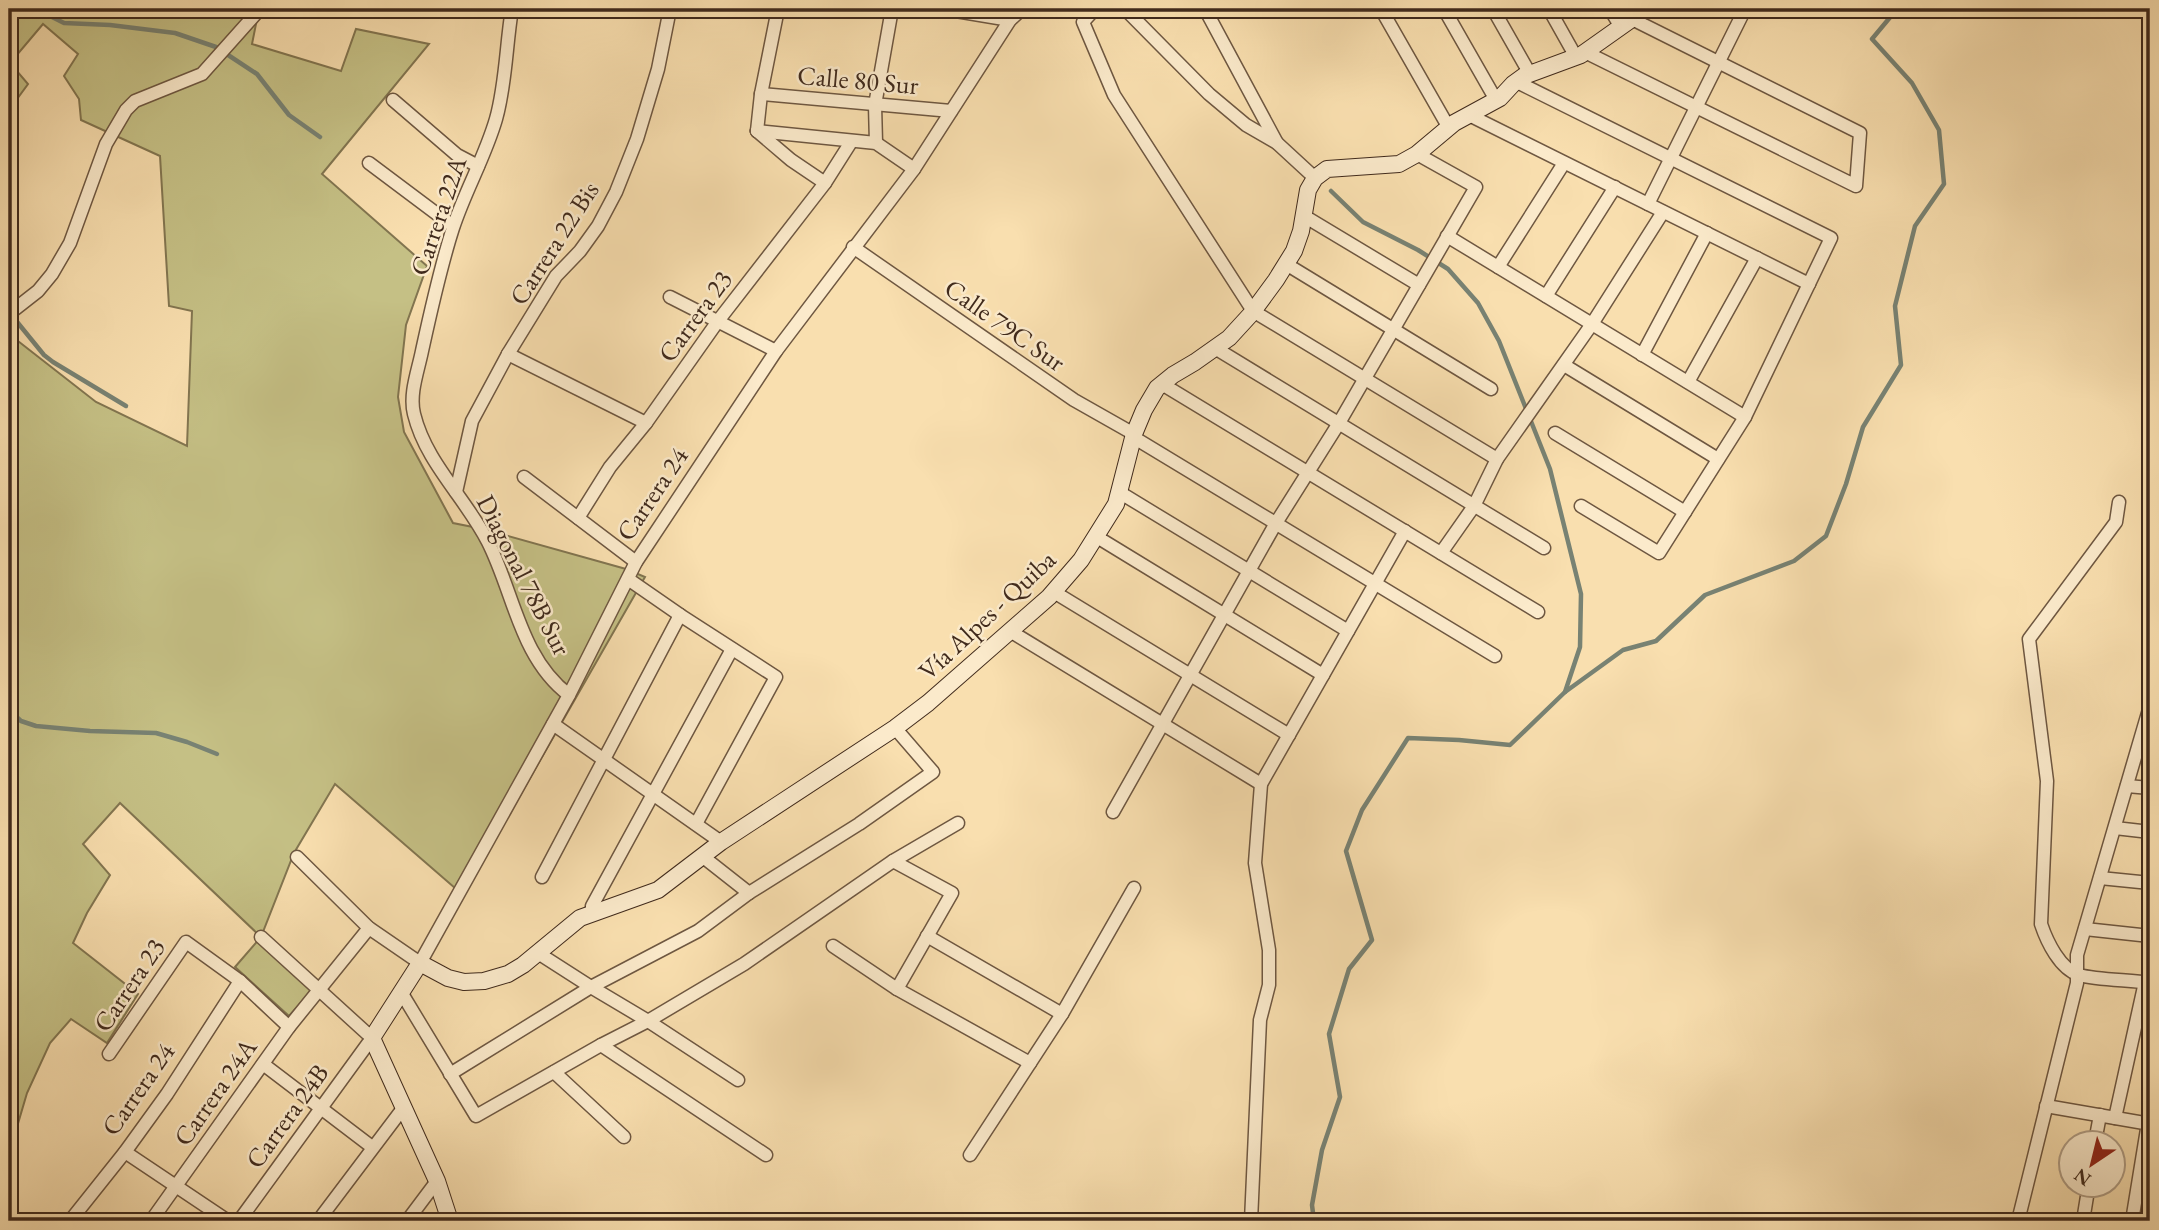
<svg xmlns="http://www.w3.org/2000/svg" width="2159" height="1230" font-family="'EB Garamond',serif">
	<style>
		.green { fill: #c5c085; stroke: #827550; stroke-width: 2 }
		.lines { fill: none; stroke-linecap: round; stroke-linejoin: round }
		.stream { stroke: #788273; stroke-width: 4.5 }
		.street-casing { stroke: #6e5741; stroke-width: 15 }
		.secondary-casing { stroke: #402a1c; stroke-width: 18 }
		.street { stroke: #fbeacb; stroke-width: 12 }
		.secondary { stroke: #fbeacb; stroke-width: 16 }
		.labels { text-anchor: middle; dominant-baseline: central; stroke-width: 5; stroke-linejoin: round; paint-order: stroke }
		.street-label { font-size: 26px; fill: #402a1c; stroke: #fbeacb }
	</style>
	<rect width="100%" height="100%" fill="#f9dfaf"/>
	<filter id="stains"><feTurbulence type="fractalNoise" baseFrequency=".00286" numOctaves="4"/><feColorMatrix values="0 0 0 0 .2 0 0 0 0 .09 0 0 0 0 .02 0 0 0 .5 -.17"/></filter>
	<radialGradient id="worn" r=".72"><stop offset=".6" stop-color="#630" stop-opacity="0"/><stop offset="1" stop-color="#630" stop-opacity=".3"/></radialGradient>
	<path class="green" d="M9,9h250l-7,35 89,27 15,-42 73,15 -107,130 105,92 -21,59 -8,72 6,35 49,91 30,6 143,40 19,8 -182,318 -128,-111 -41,69 -33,84 54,50 -26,29 -54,-49 26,-30 -141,-134 -37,41 27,31 -23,38 -14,30 65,51 -31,49 -36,-24 -21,24 -23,50 -10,34v29l-8,4v-826l87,68 91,44 5,-135 -23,-5 -9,-150 -79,-36 -2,-21 -15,-23 14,-22 -35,-30 -33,39 18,21 -19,26z"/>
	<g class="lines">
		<g class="stream">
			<path d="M36,9l28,14 46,2 65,8 41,14 41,27 32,41 31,22"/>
			<path d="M1331,191l32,31 55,28 30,19 30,34 21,38 51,128 31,125 -1,53 -15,45"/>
			<path d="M9,312l35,43 9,7 73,44"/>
			<path d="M9,710l12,11 15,5 54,5 66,2 31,9 30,12"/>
			<path d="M1314,1221l-2,-16 10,-55 18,-53 -11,-63 20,-65 23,-29 -26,-89 16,-41 46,-72 51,2 51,5 55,-53 58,-42 33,-9 49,-46 89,-34 32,-25 20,-52 17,-57 38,-62 -6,-59 20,-80 29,-42 -5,-54 -27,-47 -40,-44 25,-30"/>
		</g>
		<defs>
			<g id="street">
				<path d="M512,9c-6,36 -6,75 -16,110 -11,38 -31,72 -43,109 -13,40 -22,82 -31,123 -4,20 -13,43 -8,63 12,49 51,83 74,128 26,51 32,116 81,153"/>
				<path d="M944,9l66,11"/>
				<path d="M1095,9l-12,13 31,73 139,216 244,148"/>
				<path d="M1125,9l84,85 37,31 31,18 38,35"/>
				<path d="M1205,9l72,134"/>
				<path d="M1381,9l68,119"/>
				<path d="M1444,9l52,91"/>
				<path d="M1493,9l37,65"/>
				<path d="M1549,9l27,48"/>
				<path d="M1610,9l11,18"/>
				<path d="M1585,52l271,134 4,-53 -228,-114"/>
				<path d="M1517,82l314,156 -86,179 -86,136 -78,-47"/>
				<path d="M761,94l190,17"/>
				<path d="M393,100l64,55 21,11"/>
				<path d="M1469,115l340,169"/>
				<path d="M757,131l119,12 38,26"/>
				<path d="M757,131l4,-37 17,-85"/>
				<path d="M757,131l34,29 34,23"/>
				<path d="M876,143l-1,-38 17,-96"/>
				<path d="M369,163l84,63"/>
				<path d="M1648,204l97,-195"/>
				<path d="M1304,216l115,69"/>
				<path d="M1447,236l298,181"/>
				<path d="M853,247l221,153 60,34"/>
				<path d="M1286,264l205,125"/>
				<path d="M1498,267l66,-104"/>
				<path d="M1546,296l69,-109"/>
				<path d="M670,297l106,54"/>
				<path d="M15,309l23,-18 14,-17 18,-31 36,-99 20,-34 9,-9 67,-27 58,-65"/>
				<path d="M1215,348l329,200"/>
				<path d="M508,354l138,69"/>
				<path d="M1642,355l65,-122"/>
				<path d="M1564,365l154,94"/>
				<path d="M1688,382l69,-124"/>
				<path d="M1162,384l376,228"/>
				<path d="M1555,433l130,79"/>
				<path d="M1133,437l362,219"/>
				<path d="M524,477l112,85"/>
				<path d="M456,492l16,-71 36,-67 48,-78 24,-25 18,-25 18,-34 21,-53 21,-70 12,-60"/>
				<path d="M1119,492l229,139"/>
				<path d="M2119,502l-3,20 -87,117 18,142 -6,143c6,18 19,45 38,51 18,5 52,5 71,8"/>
				<path d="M578,518l32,-51 36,-44 72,-102 107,-138 26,-41"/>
				<path d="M1097,537l226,138"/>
				<path d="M1441,553l33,-47 23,-47 95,-135 71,-112"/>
				<path d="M628,579l52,36 96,62 -80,147"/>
				<path d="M1054,592l235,143"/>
				<path d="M1010,631l251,153"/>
				<path d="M553,724l168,118"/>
				<path d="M2127,786l23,2"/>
				<path d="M1113,812l163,-289 63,-100 137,-236 -59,-33"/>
				<path d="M2115,828l35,4"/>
				<path d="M702,856l47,37"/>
				<path d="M297,857l72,71 51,35 149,-268 67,-133 140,-211 138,-182 96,-149 12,-11"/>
				<path d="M893,861l65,-38"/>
				<path d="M542,877l138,-262"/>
				<path d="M2100,878l50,5"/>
				<path d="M592,913v-7l140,-257"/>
				<path d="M2085,929l65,7"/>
				<path d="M927,936l135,78"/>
				<path d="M833,946l64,43 133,74"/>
				<path d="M538,953l53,34 57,34 90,59"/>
				<path d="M401,992l75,124 125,-71 47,-24 96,-57 149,-103 59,32 -55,96"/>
				<path d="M601,1045l165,110"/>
				<path d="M109,1054l77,-112 54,39 49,46"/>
				<path d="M263,1064l109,83"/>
				<path d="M554,1072l70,65"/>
				<path d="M450,1074l141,-87 107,-56 51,-38 110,-69 74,-52 -38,-44"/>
				<path d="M2046,1106l104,18"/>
				<path d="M2115,1118l30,-136"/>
				<path d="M2095,1142l5,-27"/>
				<path d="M125,1152l103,69"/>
				<path d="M970,1155l92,-141 72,-126"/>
				<path d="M70,1221l55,-69 42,-58 73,-113"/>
				<path d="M151,1221l138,-194 80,-99"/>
				<path d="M239,1221l133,-183 -111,-101"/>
				<path d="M318,1221l86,-114"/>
				<path d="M407,1221l30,-40"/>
				<path d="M1251,1221l9,-201 9,-35v-35l-14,-87 6,-79 144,-253"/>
				<path d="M2018,1221l59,-238v-28l73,-249"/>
				<path d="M2083,1221l6,-37"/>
				<path d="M2132,1221l16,-98"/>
			</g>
			<path id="secondary" d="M450,1221l-13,-40 -65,-143 48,-75 28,15 16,4 20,-1 24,-7 15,-9 57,-47 78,-28 63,-48 174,-114 33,-25 121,-106 32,-37 35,-56 18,-70 10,-24 13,-22 16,-13 22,-13 34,-24 22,-24 25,-34 18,-29 7,-20 7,-41 7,-12 12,-9 72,-5 18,-10 37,-31 46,-25 13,-14 11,-8 57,-21 65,-46"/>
		</defs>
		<use href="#street" class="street-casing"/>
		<use href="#secondary" class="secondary-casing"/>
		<use href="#street" class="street"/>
		<use href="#secondary" class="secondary"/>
	</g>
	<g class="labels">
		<g class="street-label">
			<text transform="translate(858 80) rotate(5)">Calle 80 Sur</text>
			<text transform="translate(438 216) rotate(-71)">Carrera 22A</text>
			<text transform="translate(554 243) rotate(-57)">Carrera 22 Bis</text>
			<text transform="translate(695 316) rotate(-54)">Carrera 23</text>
			<text transform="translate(1005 325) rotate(35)">Calle 79C Sur</text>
			<text transform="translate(652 494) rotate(-56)">Carrera 24</text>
			<text transform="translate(524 575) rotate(63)">Diagonal 78B Sur</text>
			<text transform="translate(987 615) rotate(-43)">Vía Alpes - Quiba</text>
			<text transform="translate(129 985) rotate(-56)">Carrera 23</text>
			<text transform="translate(138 1089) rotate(-55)">Carrera 24</text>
			<text transform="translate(215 1092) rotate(-55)">Carrera 24A</text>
			<text transform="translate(287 1116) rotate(-54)">Carrera 24B</text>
		</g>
	</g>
	<rect width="2159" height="1230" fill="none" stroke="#f9dfaf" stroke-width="35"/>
	<rect x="10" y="10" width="2138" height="1209" fill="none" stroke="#402a1c" stroke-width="3.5"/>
	<rect x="18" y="18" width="2124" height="1195" fill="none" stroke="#402a1c" stroke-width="2"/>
	<g transform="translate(2092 1164) rotate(215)"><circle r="33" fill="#fbeacb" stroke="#b09d85" stroke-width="2"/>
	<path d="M0-5L12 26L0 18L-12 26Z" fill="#8f2418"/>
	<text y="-10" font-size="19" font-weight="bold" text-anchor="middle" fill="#402a1c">N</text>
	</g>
	<rect width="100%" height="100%" filter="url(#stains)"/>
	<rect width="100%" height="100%" fill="url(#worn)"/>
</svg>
